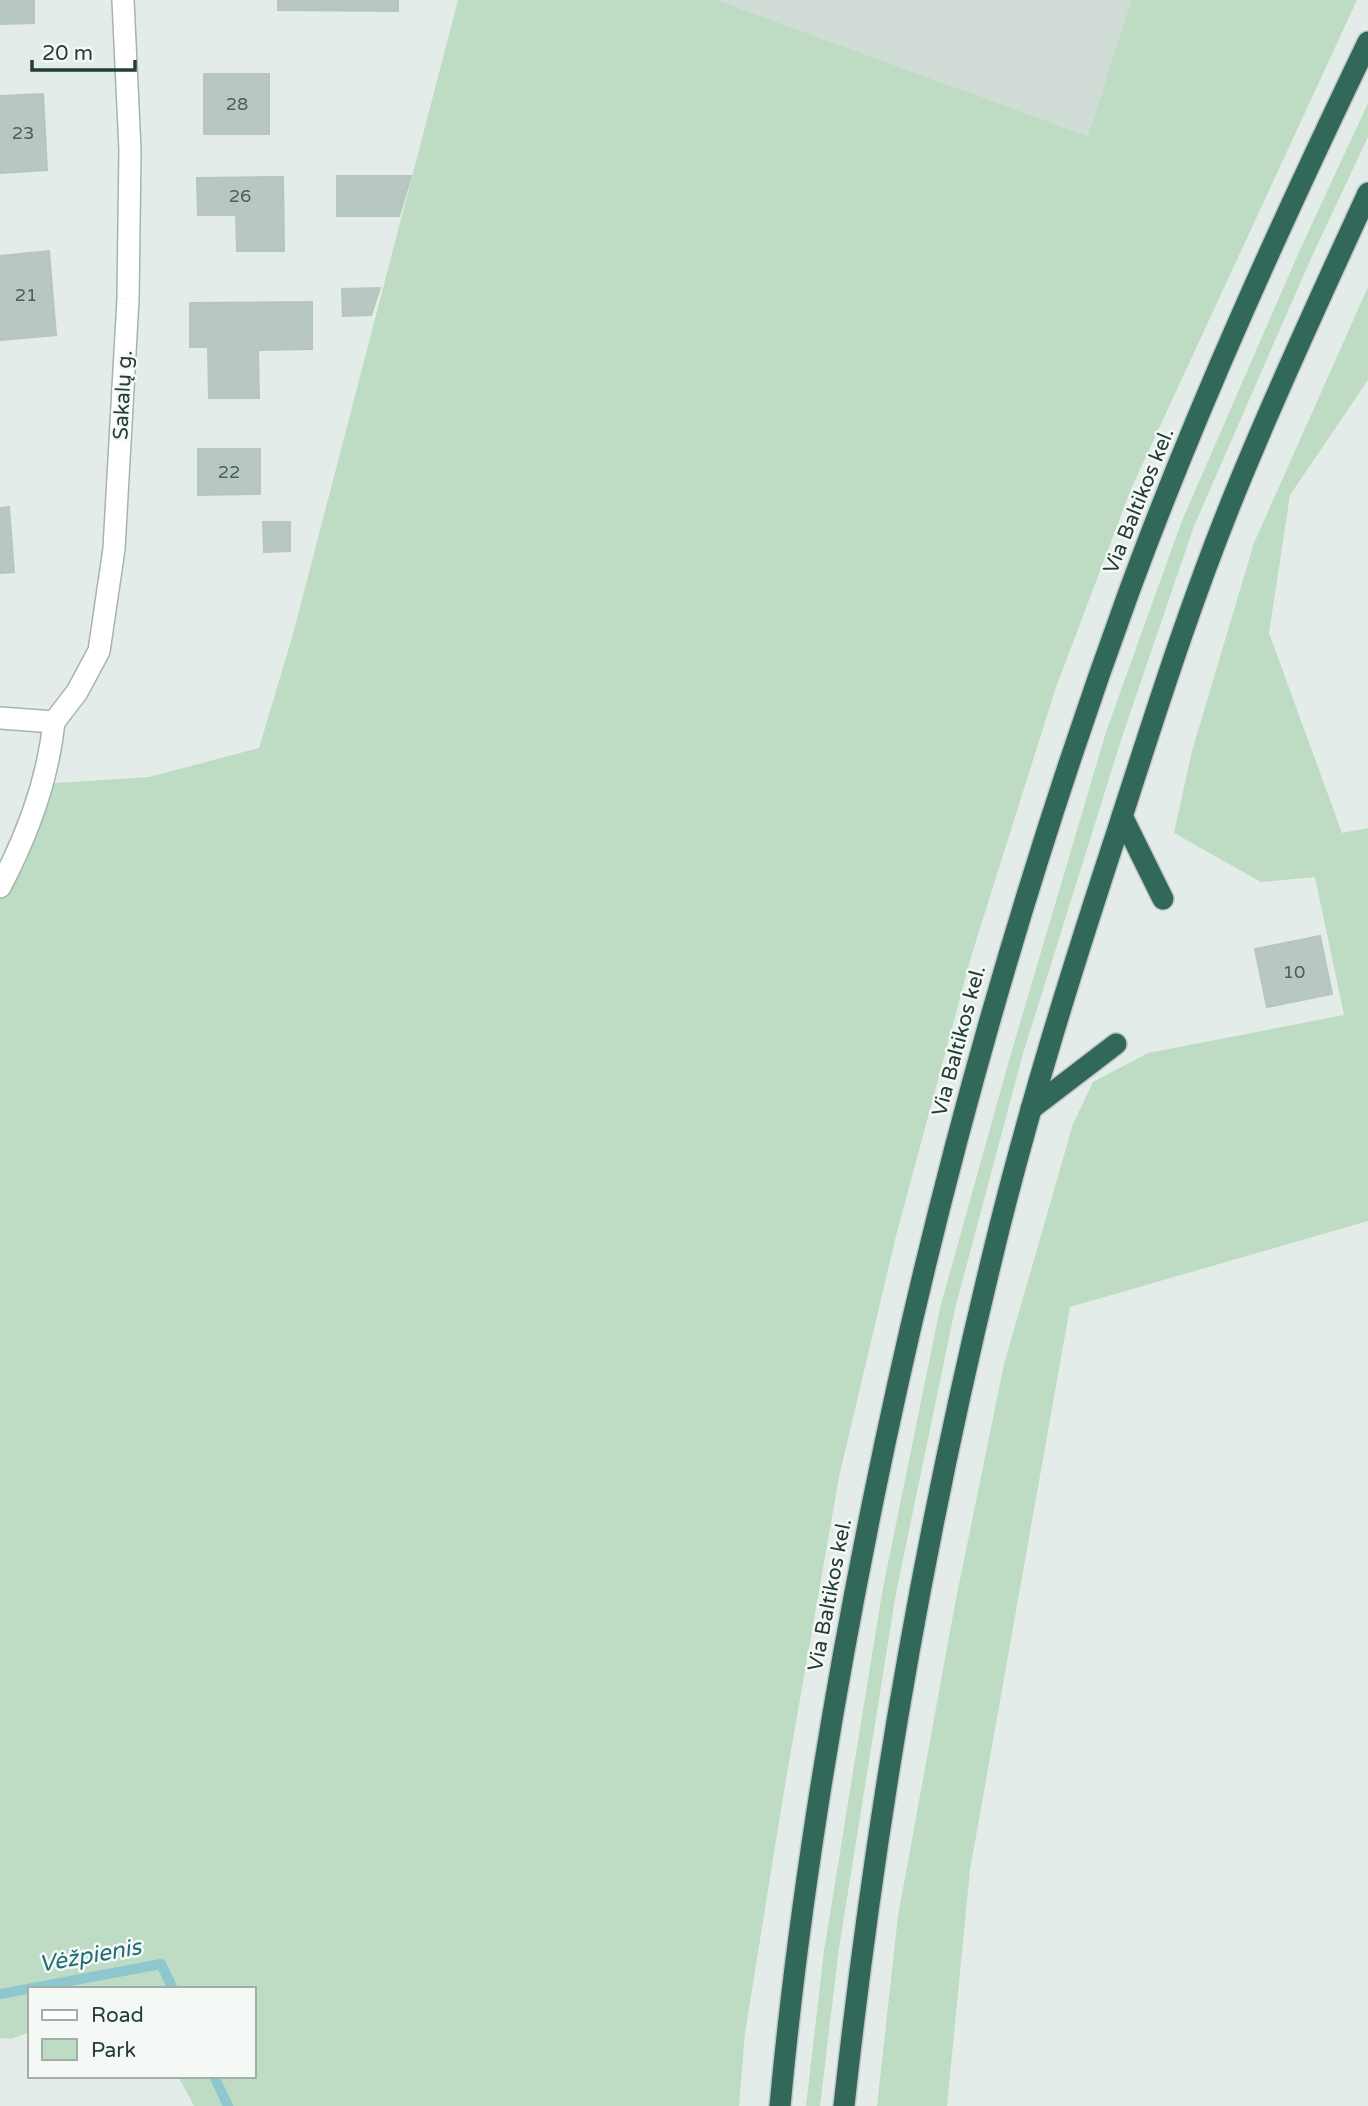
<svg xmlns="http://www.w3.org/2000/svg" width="1368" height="2106" font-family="'Varela Round',sans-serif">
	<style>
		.built { fill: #d2dcd7 }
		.green { fill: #bedcc4 }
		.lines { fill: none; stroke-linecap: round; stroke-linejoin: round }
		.stream { stroke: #8ec8ce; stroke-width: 10 }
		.building { fill: #b9c7c1; stroke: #b6c6be; stroke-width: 2 }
		.street-casing { stroke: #a6b4af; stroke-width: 24 }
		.highway-casing { stroke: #c2c9c6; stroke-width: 24 }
		.street { stroke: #fff; stroke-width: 21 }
		.highway { stroke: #31685a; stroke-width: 21 }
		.labels { text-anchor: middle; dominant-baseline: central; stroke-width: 5; stroke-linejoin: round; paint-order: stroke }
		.number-label { font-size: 18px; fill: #496058 }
		.street-label { font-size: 21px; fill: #243d35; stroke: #f4f9f6 }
		.water-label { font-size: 23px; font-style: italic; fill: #216d76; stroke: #f4f9f6 }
	</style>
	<rect width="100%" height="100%" fill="#e3ece8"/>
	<path class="built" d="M717,0h414l-43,136z"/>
	<g class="green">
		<path d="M458,0h259l371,136 43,-136h226l-226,489 -76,201 -84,267 -75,279 -57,241 -54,308 -40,248 -6,73h-545l-16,-30h76v-87h-224v43l-19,7 -11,-1v-1167l42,-87 107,-7 110,-29 34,-114z"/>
		<path d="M1368,103v34l-56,119 -118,270 -71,208 -101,323 -67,252 -59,284 -57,355 -19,158h-14l18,-155 58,-358 58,-285 70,-251 96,-325 75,-209 118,-271z"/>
		<path d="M1368,287v93l-78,115 -21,138 73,200 26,-5v393l-298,86 -100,563 -23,236h-70l21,-190 57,-312 49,-240 69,-240 20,-42 55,-29 196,-38 -29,-138 -54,5 -87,-49 18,-82 62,-208z"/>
	</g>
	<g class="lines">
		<g class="stream">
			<path d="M0,1994l161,-30 12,25"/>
			<path d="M214,2076l14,30"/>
		</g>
	</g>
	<g class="building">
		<path d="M0,0h34v23l-34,1z"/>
		<path d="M278,0h120v11l-120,-1z"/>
		<rect x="204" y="74" width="65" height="60"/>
		<path d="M43,94l4,76 -47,3v-77z"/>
		<path d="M337,176h74l-12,40h-62z"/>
		<path d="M283,177l1,74h-47l-1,-36h-38l-1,-37z"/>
		<path d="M49,251l7,84 -56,5v-84z"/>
		<path d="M380,288l-9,27 -28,1 -1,-27z"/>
		<path d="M312,302v47l-54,1 1,48h-50l-1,-51h-18v-44z"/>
		<path d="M198,449h62v45l-62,1z"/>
		<path d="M9,507l5,65 -14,1v-65z"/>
		<path d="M263,522h27v29l-26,1z"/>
		<path d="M1320,936l12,58 -65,13 -12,-58z"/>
	</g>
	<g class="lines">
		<defs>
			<g id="street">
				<path d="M0,718l54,4 23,-30 22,-41 15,-102 14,-250 2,-149 -7,-150"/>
				<path d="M0,887c27,-51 48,-107 54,-165"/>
			</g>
			<g id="highway">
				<path d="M1122,816l41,83"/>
				<path d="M1031,1109l85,-65"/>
				<path d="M780,2106c19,-205 53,-409 94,-610 63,-309 148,-612 256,-907 69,-187 152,-368 238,-547"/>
				<path d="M844,2106c31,-285 80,-569 148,-848 35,-146 80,-289 127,-432 38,-118 75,-235 123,-350 39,-95 83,-189 126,-283"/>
			</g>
		</defs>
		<use href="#street" class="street-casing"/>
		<use href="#highway" class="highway-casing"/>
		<use href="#street" class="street"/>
		<use href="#highway" class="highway"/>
	</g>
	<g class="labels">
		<g class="number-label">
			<text x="237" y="104">28</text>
			<text x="23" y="133">23</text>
			<text x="240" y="196">26</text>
			<text x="26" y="295">21</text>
			<text x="229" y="472">22</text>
			<text x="1294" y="972">10</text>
		</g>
		<g class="street-label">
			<text transform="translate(123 395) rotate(-87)">Sakalų g.</text>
			<text transform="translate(1139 501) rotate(-68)">Via Baltikos kel.</text>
			<text transform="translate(959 1041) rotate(-75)">Via Baltikos kel.</text>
			<text transform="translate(830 1595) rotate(-79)">Via Baltikos kel.</text>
		</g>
		<g class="water-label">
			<text transform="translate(90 1956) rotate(-10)">Vėžpienis</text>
		</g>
	</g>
	<rect x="28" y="1987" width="228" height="91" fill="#f4f9f6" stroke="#a1aea9" stroke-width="2"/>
	<rect x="42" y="2010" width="35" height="10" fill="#ffffff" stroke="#a1aea9" stroke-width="2"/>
	<text x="91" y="2022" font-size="21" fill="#243d35">Road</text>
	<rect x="42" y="2039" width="35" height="21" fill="#bedcc4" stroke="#a1aea9" stroke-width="2"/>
	<text x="91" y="2057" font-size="21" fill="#243d35">Park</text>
	<path d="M32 60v10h103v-10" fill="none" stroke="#243d35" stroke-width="3.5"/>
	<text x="42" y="60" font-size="21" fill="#243d35" stroke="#f4f9f6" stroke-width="5" paint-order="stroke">20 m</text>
</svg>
